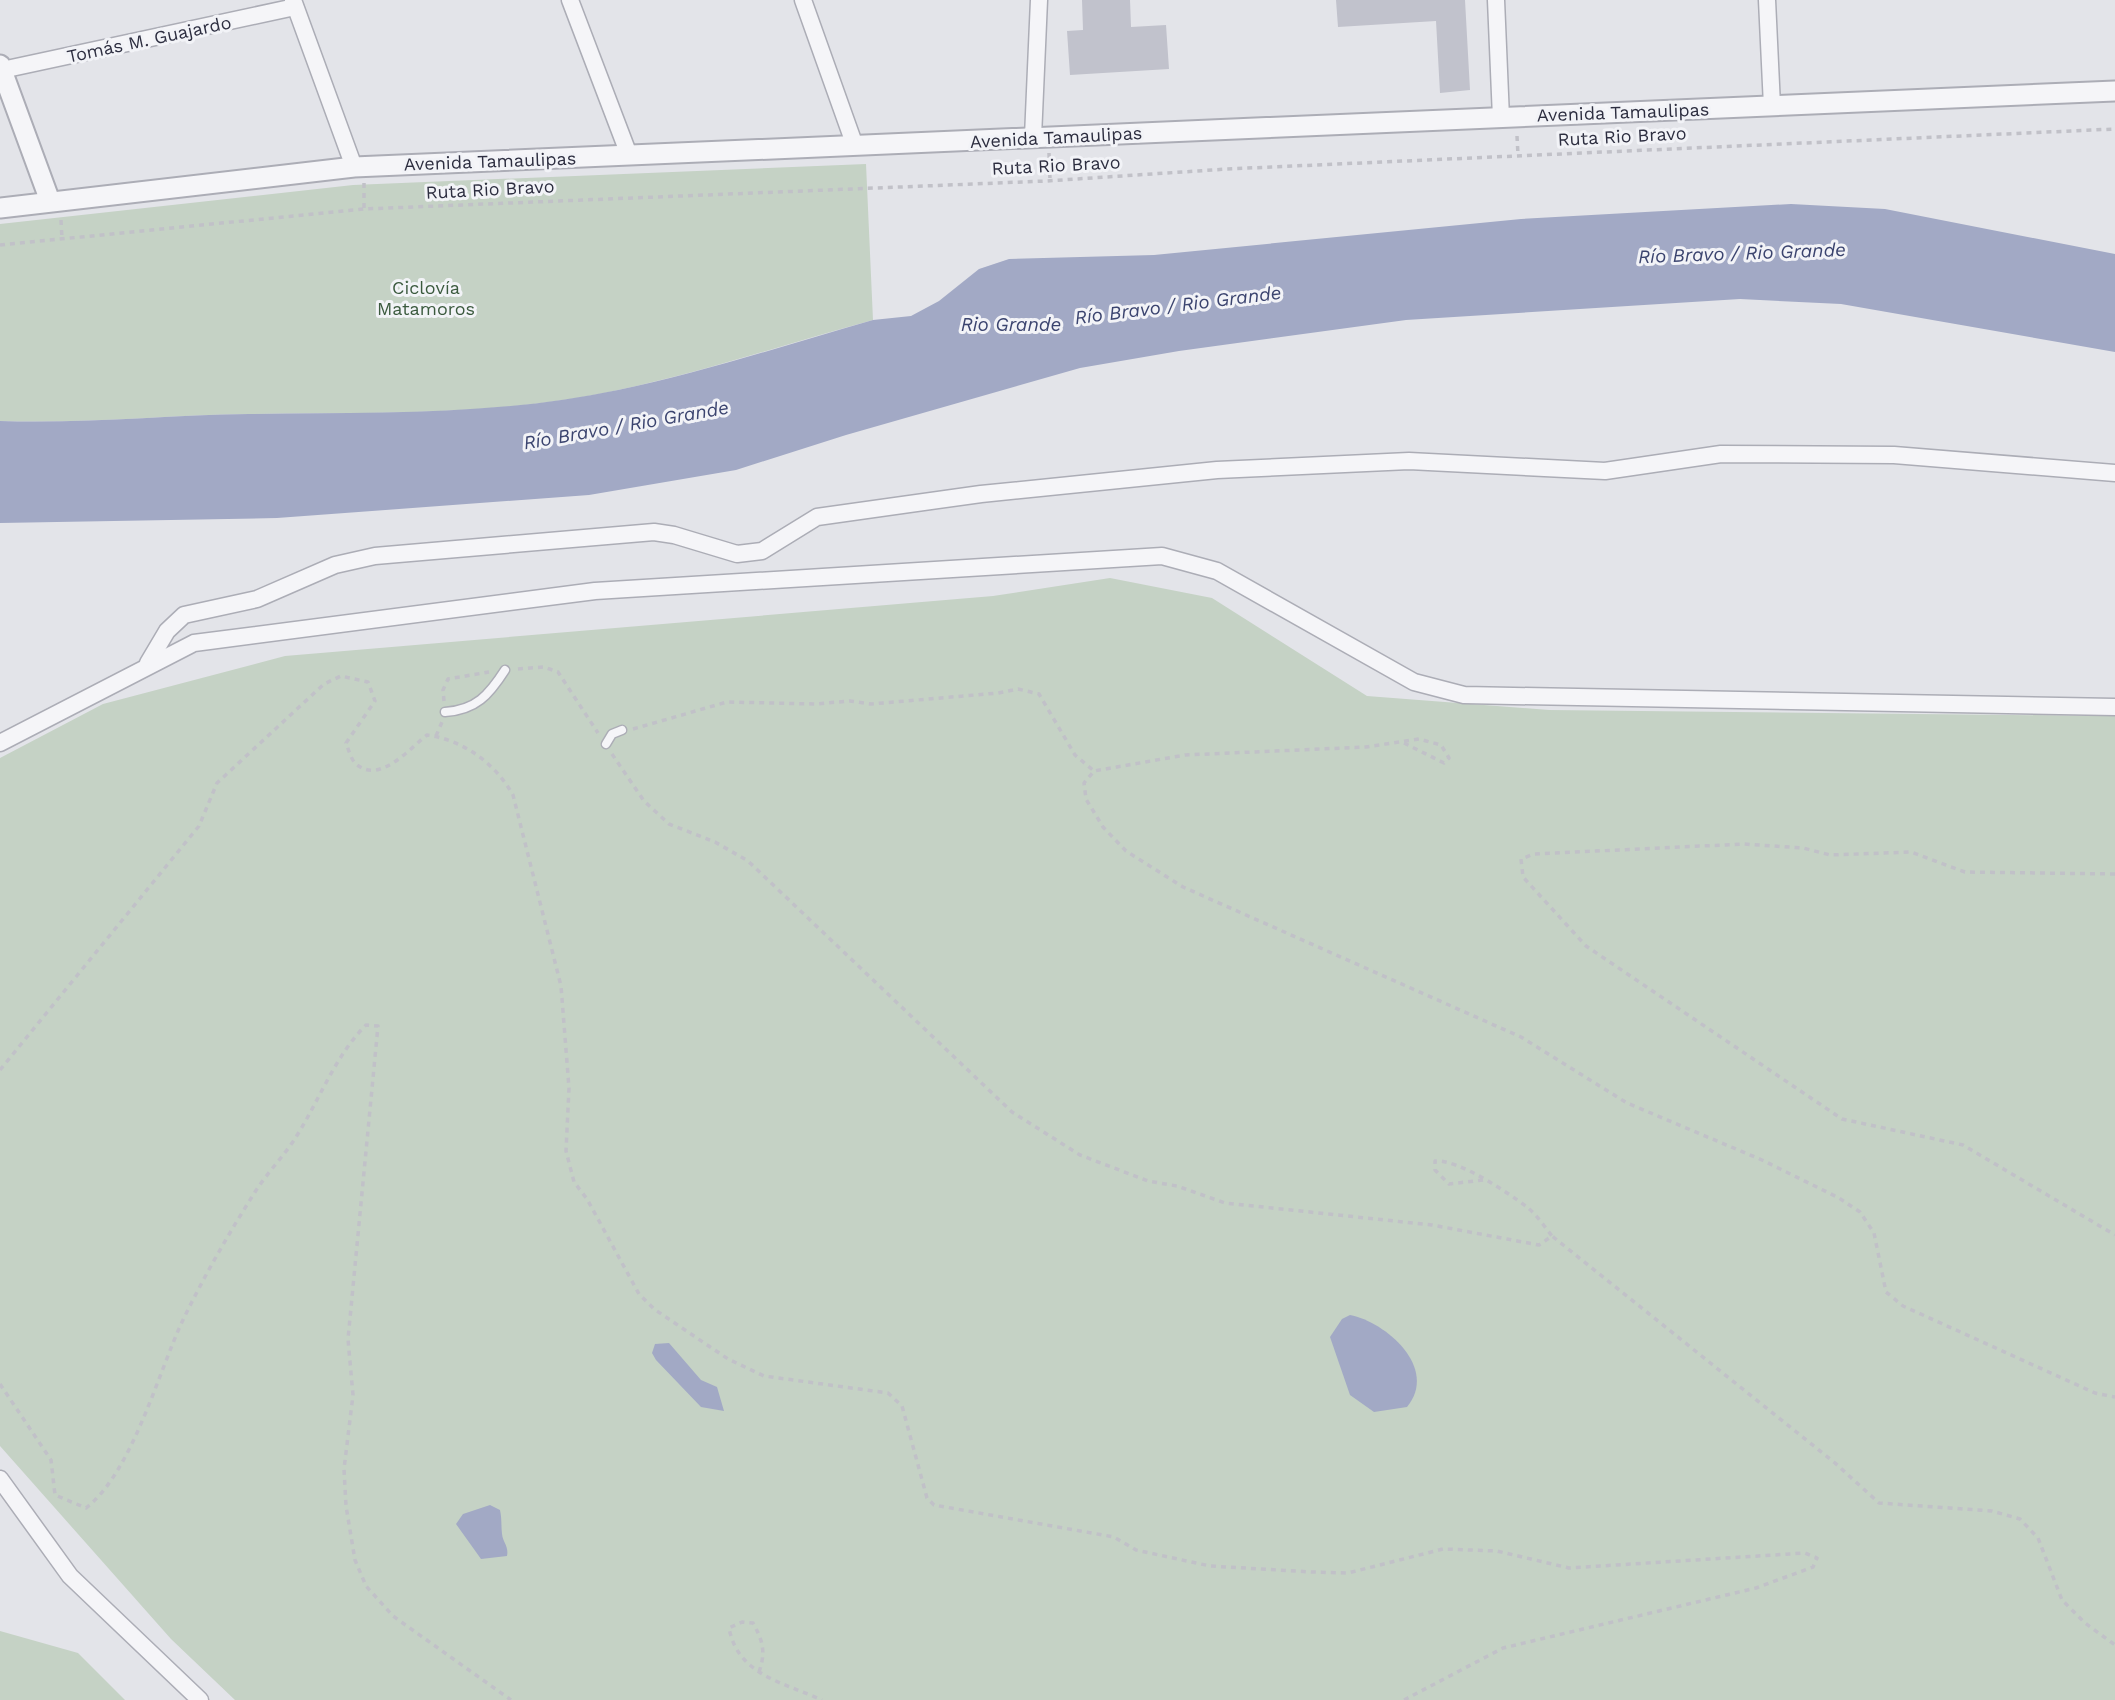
<svg xmlns="http://www.w3.org/2000/svg" width="2115" height="1700" font-family="'Work Sans',sans-serif">
	<style>
		.green { fill: #c5d2c5 }
		.water { fill: #a2a9c5 }
		.building { fill: #c1c2cc }
		.lines { fill: none; stroke-linecap: round; stroke-linejoin: round }
		.service-casing { stroke: #acadb6; stroke-width: 11 }
		.minor-casing { stroke: #acadb6; stroke-width: 19 }
		.tertiary-casing { stroke: #acadb6; stroke-width: 23 }
		.path { stroke: #c1c1c8; stroke-width: 3.5; stroke-dasharray: 5 5; stroke-linecap: butt }
		.service { stroke: #f5f5f8; stroke-width: 8 }
		.minor { stroke: #f5f5f8; stroke-width: 16 }
		.tertiary { stroke: #f5f5f8; stroke-width: 19 }
		.labels { text-anchor: middle; dominant-baseline: central; stroke-width: 6; stroke-linejoin: round; paint-order: stroke }
		.street-label { font-size: 18px; fill: #2d2e40; stroke: #f2f3f7 }
		.park-label { font-size: 18px; fill: #3b5a3e; stroke: #f2f3f7 }
		.water-label { font-size: 19px; font-style: italic; fill: #3b446f; stroke: #f2f3f7 }
	</style>
	<rect width="100%" height="100%" fill="#e3e4e9"/>
	<g class="green">
		<path d="M866,164l7,156c-85,23 -169,52 -255,70 -122,27 -246,22 -369,24 -83,1 -166,10 -249,7v-197l353,-39z"/>
		<path d="M1110,578l102,20 155,98 182,14 566,6v984h-1880l-64,-61 -171,-193v-688l103,-54 182,-48 708,-60z"/>
		<path d="M0,1631l78,22 47,47h-125z"/>
	</g>
	<g class="water">
		<path d="M1791,204l94,5 230,45v98l-274,-48 -101,-5 -334,21 -227,31 -99,17 -234,67 -110,35 -147,25 -312,23 -277,5v-102c83,3 166,-6 249,-7 123,-2 247,2 369,-24 86,-18 171,-46 255,-70l38,-4 28,-15 40,-32 30,-10 145,-4 367,-36z"/>
		<path d="M1350,1315c36,7 89,53 57,92l-33,5 -24,-17 -20,-58 12,-18z"/>
		<path d="M669,1343l32,37 16,7 7,24 -23,-4 -45,-47 -4,-7 3,-9z"/>
		<path d="M490,1505l10,5c2,9 1,16 2,24 1,9 7,12 5,22l-26,3 -25,-35 7,-10z"/>
	</g>
	<g class="building">
		<path d="M1082,0h48l1,27 35,-2 3,44 -99,6 -3,-44 16,-1z"/>
		<path d="M1336,0h129l5,90 -30,3 -4,-72 -98,6z"/>
	</g>
	<g class="lines">
		<defs>
			<g id="service">
				<path d="M445,712c31,-2 44,-17 60,-42"/>
				<path d="M606,744l6,-10 10,-4"/>
			</g>
			<g id="minor">
				<path d="M293,0l61,167"/>
				<path d="M570,0l59,155"/>
				<path d="M803,0l52,146"/>
				<path d="M1496,0l5,118"/>
				<path d="M1767,0l5,106"/>
				<path d="M2,70l293,-63"/>
				<path d="M1033,137l6,-137"/>
				<path d="M148,663l19,-32 17,-16 73,-16 78,-34 40,-9 279,-24 20,3 63,19 25,-3 55,-34 164,-23 236,-24 192,-9 196,10 116,-17 173,1 221,18"/>
				<path d="M0,743l194,-100 401,-52 567,-35 55,15 197,111 50,13 651,12"/>
				<path d="M0,1479l70,97 130,124"/>
			</g>
			<g id="tertiary">
				<path d="M0,65l50,136"/>
				<path d="M0,208l354,-41 1761,-76"/>
			</g>
		</defs>
		<use href="#service" class="service-casing"/>
		<use href="#minor" class="minor-casing"/>
		<use href="#tertiary" class="tertiary-casing"/>
		<g class="path">
			<path d="M1517,136l1,19"/>
			<path d="M1049,153l1,27"/>
			<path d="M364,183v26"/>
			<path d="M61,220l1,19"/>
			<path d="M0,245l364,-36 682,-28 181,-12 888,-40"/>
			<path d="M518,669l26,-2 14,5 40,61"/>
			<path d="M444,701l-1,-11 5,-11 41,-7"/>
			<path d="M633,729l94,-27 88,2 35,-3 21,3 127,-11 20,-4 21,5 36,61 19,16"/>
			<path d="M436,736l6,-14"/>
			<path d="M1404,743l40,20 5,-5 -8,-13 -22,-6 -53,8 -181,8 -91,16 -10,12 2,16 17,28 23,24 57,36 338,150 106,66 135,57 77,38 21,14 14,21 12,59 17,14 192,87 20,4"/>
			<path d="M612,754l32,47 25,23 46,18 33,19 264,251 68,43 68,26 29,5 48,17 207,22 107,20 13,-9 283,227 44,40 113,8 28,8 18,19 24,62 23,23 30,22"/>
			<path d="M2115,874l-150,-2 -54,-20 -81,3 -27,-7 -59,-4 -210,10 -13,5 2,18 63,69 256,173 121,26 152,90"/>
			<path d="M0,1070l199,-244 18,-43 107,-99 17,-8 27,6 7,19 -29,42c2,5 5,16 9,20 24,23 55,-15 72,-28 36,5 68,28 86,60l48,191 8,102 -3,63 8,31 13,17 52,95 15,15 74,50 36,17 124,17 14,13 25,92 7,7 180,32 22,13 74,16 102,6 36,1 95,-24 54,2 72,17 236,-15 12,5 -4,9 -57,21 -253,60 -99,52"/>
			<path d="M1483,1180l-34,4 -14,-14v-9c23,-2 72,31 92,46 9,7 17,19 25,29"/>
			<path d="M0,1384l51,76 4,35 31,13c46,-36 71,-132 96,-186 21,-44 47,-89 73,-130 12,-19 29,-36 41,-55 24,-38 39,-81 70,-112l12,1 -30,313 5,56 -9,74 2,37 9,54 11,26 27,30 118,84"/>
			<path d="M759,1672c7,-20 4,-31 -6,-49l-11,-1 -13,6c9,47 53,54 93,72"/>
		</g>
		<use href="#service" class="service"/>
		<use href="#minor" class="minor"/>
		<use href="#tertiary" class="tertiary"/>
	</g>
	<g class="labels">
		<g class="street-label">
			<text transform="translate(149 39) rotate(-12)">Tomás M. Guajardo</text>
			<text transform="translate(1623 112) rotate(-2)">Avenida Tamaulipas</text>
			<text transform="translate(1622 136) rotate(-3)">Ruta Rio Bravo</text>
			<text transform="translate(1056 137) rotate(-3)">Avenida Tamaulipas</text>
			<text transform="translate(490 161) rotate(-2)">Avenida Tamaulipas</text>
			<text transform="translate(1056 165) rotate(-3)">Ruta Rio Bravo</text>
			<text transform="translate(490 189) rotate(-3)">Ruta Rio Bravo</text>
		</g>
		<g class="park-label">
			<text x="426" y="287">Ciclovía<tspan x="426" dy="21">Matamoros</tspan></text>
		</g>
		<g class="water-label">
			<text transform="translate(1742 253) rotate(-2)">Río Bravo / Rio Grande</text>
			<text transform="translate(1178 305) rotate(-7)">Río Bravo / Rio Grande</text>
			<text x="1011" y="324">Rio Grande</text>
			<text transform="translate(626 425) rotate(-10)">Río Bravo / Rio Grande</text>
		</g>
	</g>
</svg>
